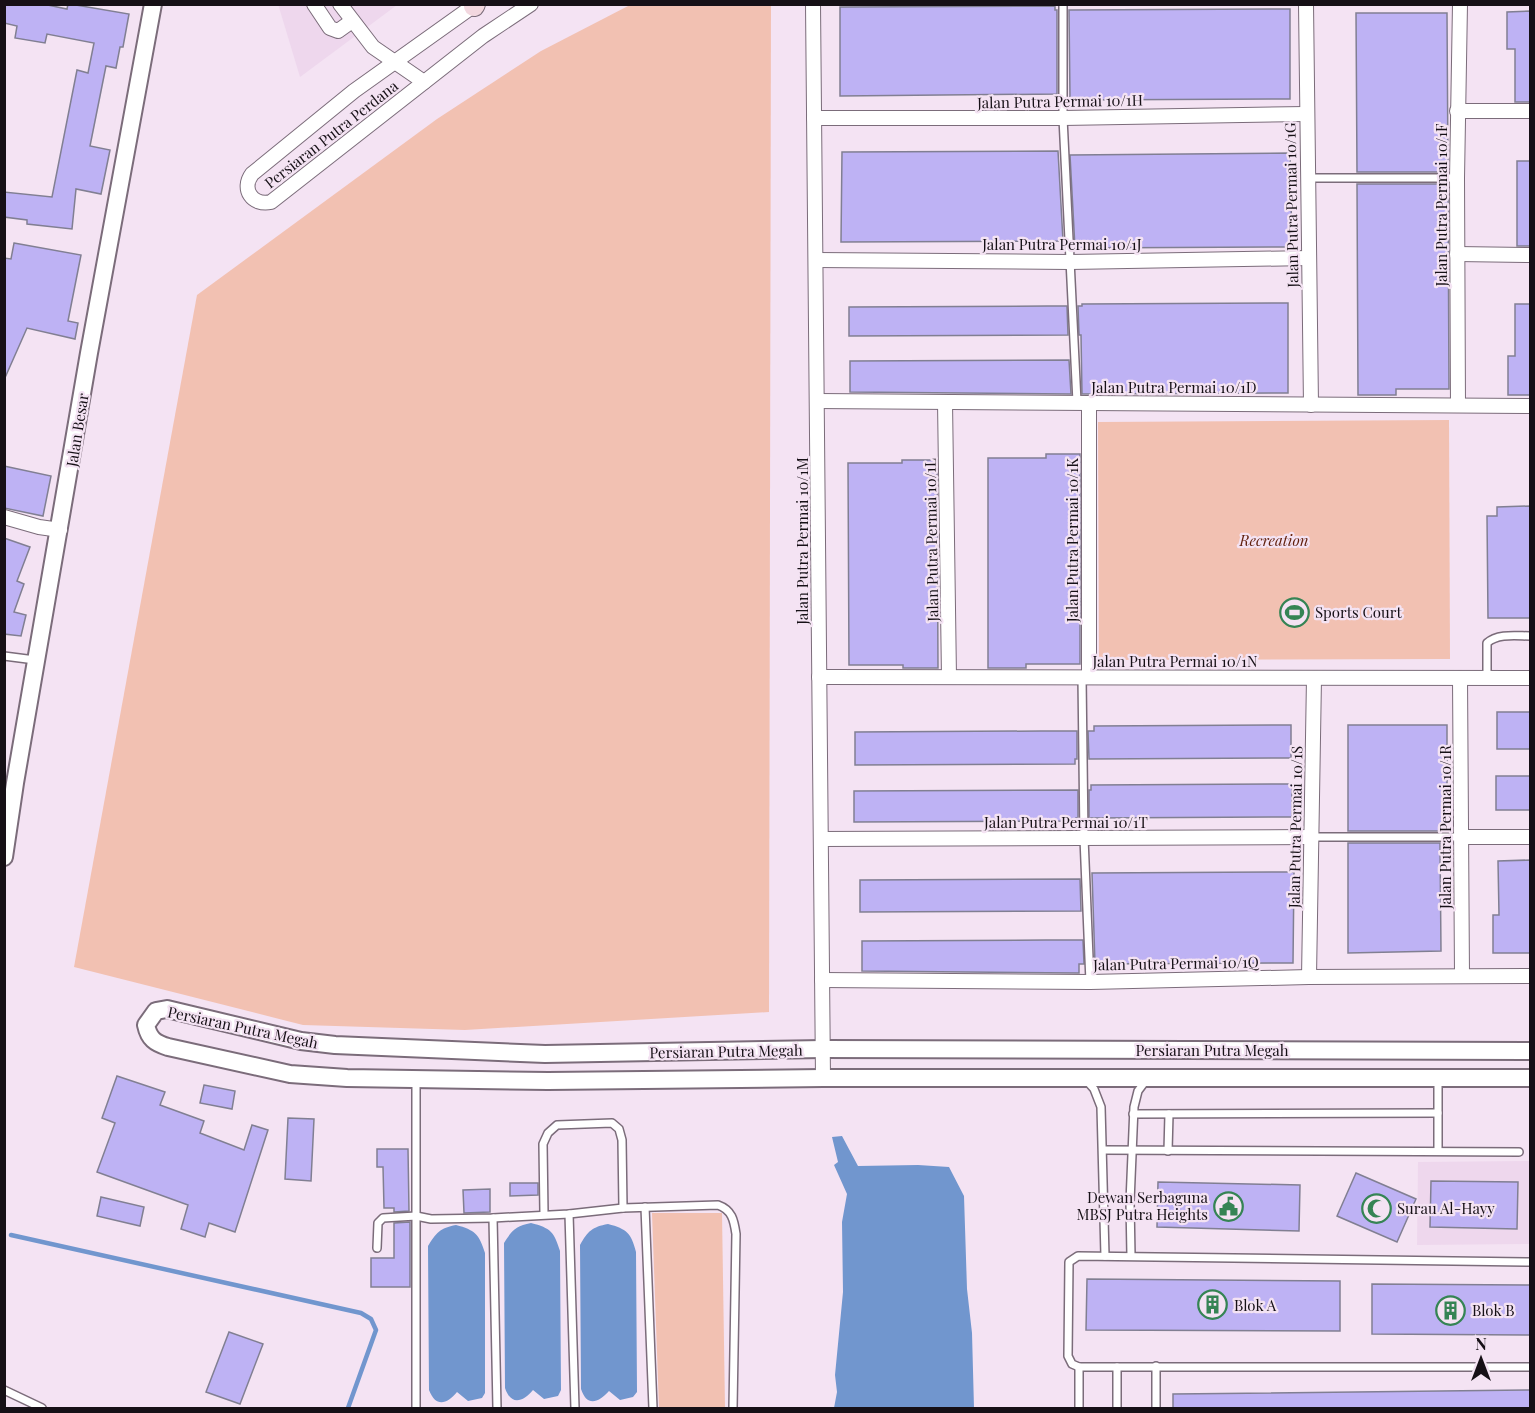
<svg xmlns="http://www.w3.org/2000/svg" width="1535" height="1413" font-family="'Playfair Display',serif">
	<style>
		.built { fill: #eed7ed }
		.green { fill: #f2c1b2 }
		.water { fill: #7196ce }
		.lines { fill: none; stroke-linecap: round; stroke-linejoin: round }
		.stream { stroke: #7196ce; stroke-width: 4.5 }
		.building { fill: #beb2f4; stroke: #817f92; stroke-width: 1.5 }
		.service-casing { stroke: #7b6c7a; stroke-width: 10 }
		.minor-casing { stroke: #7b6c7a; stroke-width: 16 }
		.tertiary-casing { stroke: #7b6c7a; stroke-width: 20 }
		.secondary-casing { stroke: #7b6c7a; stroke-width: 22 }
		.service { stroke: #fff; stroke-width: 7 }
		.minor { stroke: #fff; stroke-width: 14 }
		.tertiary { stroke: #fff; stroke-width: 16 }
		.secondary { stroke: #f2d7df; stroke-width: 20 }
		.labels { text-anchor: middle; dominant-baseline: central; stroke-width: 4.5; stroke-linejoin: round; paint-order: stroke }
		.street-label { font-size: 15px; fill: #161016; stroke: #f4e3f3 }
		.park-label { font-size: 15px; font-style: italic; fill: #61200d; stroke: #f4e3f3 }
		.poi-label { font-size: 15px; fill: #161016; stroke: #f4e3f3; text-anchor: start }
	</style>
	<rect width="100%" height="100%" fill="#f4e3f3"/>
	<g class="built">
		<path d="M278,4l119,1 -97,72z"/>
		<path d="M1530,1161v83l-113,1 1,-83z"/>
	</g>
	<g class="green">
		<path d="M630,5h141l-2,1007 -304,18 -162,-5 -229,-58 123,-672 240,-176 104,-68z"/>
		<path d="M1449,420l1,239 -351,1 -1,-238z"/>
		<path d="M652,1213h70l3,195h-66z"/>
	</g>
	<g class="water">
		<path d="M842,1136l16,30 60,-1 31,2 15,29 3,93 5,44 2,75h-140l3,-16 -2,-17 8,-83 -1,-70 5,-28 -13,-29 4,-3 -6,-25z"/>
		<path d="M531,1223c20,5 23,9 29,28l1,139 -3,6 -14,3 -11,-9c-10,12 -22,16 -28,-2l-1,-145c8,-13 12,-17 27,-20z"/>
		<path d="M608,1224c19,5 23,9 28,28l1,140 -4,5 -13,3 -11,-9c-11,12 -22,16 -28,-2l-1,-144c8,-14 12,-18 28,-21z"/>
		<path d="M456,1225c19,5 23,9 29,28v140l-3,5 -14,3 -11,-9c-10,12 -21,16 -28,-2l-1,-144c8,-13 12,-18 28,-21z"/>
	</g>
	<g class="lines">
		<path class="stream" d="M11,1235l350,78 10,6 5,11 -28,78"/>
	</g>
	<g class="building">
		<path d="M4,4h39l24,5 1,-5h2l59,10 -6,33h-3l-4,21 -10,-2 -16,80 20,4 -9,44 -25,-5 -4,40 -45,-5v-4l-23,-3v-25l48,5 25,-127 11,3 6,-30 -47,-9 -2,9 -30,-5 2,-12 -13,-3z"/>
		<path d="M1055,6v4h2v84l-217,2v-89z"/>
		<path d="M1290,9v90l-220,1 -1,-90z"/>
		<path d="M1530,11v91h-15v-53h-8v-37z"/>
		<path d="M1356,13h91l1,159h-91z"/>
		<path d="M1058,151l5,90 -222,1 1,-90z"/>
		<path d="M1290,153l2,94 -217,1 -5,-93z"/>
		<rect x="1517" y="161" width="13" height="85"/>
		<path d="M1357,184h91l1,205h-53v6h-38z"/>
		<path d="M14,243l67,12 -13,66 10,2 -3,16 -48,-11 -23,52v-122l7,1z"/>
		<path d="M1288,303v90l-206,1 -1,-59h-2l-1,-29h4v-2z"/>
		<path d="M1515,304h15v91h-22v-39h7z"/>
		<path d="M1048,306h19l1,29 -219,1v-29z"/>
		<path d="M1069,360l2,34 -221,-2v-31z"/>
		<path d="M1046,454h34v210h-54v4h-38v-210h58z"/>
		<path d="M902,460h35l1,208h-35v-3h-54l-1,-202h54z"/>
		<path d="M4,466l47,10 -8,40 -39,-8z"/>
		<path d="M1530,506v112h-42l-1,-102h10v-9z"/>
		<path d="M4,538l26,9 -13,34 7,3 -10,28 12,3 -5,21 -17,-2z"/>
		<rect x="1497" y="712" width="33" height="37"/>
		<path d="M1291,725v33l-202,1 -1,-28h6v-5z"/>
		<rect x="1348" y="725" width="99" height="106"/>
		<path d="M1041,731h36v28h-2v5l-220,1v-33z"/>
		<rect x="1496" y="776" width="34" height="34"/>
		<path d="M1292,784v33l-203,1v-28h2v-5z"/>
		<path d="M1078,790v28h-2v3l-222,1v-31z"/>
		<path d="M1348,843h92l1,108 -93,2z"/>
		<path d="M1530,860v93h-37v-38h6l-1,-54z"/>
		<path d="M1294,872l-1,91 -198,1 -3,-91z"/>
		<path d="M1080,879l1,32 -221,1v-32z"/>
		<path d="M1046,940h37l1,24h-5v9l-217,-2v-30z"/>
		<path d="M117,1076l48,16 -5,13 44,16 -4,12 44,17 8,-25 16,5 -33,102 -26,-9 -4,14 -24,-8 7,-24 -91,-33 18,-49 -13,-5z"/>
		<path d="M204,1085l31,6 -3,18 -32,-6z"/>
		<path d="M288,1118l26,1 -3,62 -26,-2z"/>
		<path d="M377,1149h31l1,62 -15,1v-4h-10l-1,-41h-6z"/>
		<path d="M1356,1173l60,26 -19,43 -60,-26z"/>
		<path d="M1431,1181l87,1 -1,47 -87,-2z"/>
		<path d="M1158,1182l142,3 -1,46 -142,-4z"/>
		<path d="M510,1183h28v12l-28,1z"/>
		<path d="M490,1189v23l-26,1 -1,-23z"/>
		<path d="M101,1197l43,10 -4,19 -43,-10z"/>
		<path d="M410,1222v65h-39v-29h23v-35z"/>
		<path d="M1087,1279l253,2v50l-254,-1z"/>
		<path d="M1372,1284l158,1v50l-158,-1z"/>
		<path d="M229,1332l34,12 -23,60 -34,-12z"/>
		<path d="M1530,1390v18h-357v-14z"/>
	</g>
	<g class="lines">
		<defs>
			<g id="service">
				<path d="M1063,4v114l14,284"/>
				<path d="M1308,178h149"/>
				<path d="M4,656l31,4"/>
				<path d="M1082,677l2,161 6,144"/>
				<path d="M1487,678v-35c11,-10 30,-7 43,-7"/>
				<path d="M1312,837h149"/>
				<path d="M1438,1079v72"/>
				<path d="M1086,1080l8,9 7,18 4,149"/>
				<path d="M1133,1114l305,-1"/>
				<path d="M1103,1150l416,2"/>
				<path d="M1168,1151l1,-37"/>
				<path d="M645,1207l8,201"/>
				<path d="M544,1214l-1,-70 5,-11 9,-8 55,-2 7,6 3,11 1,68"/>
				<path d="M569,1214l6,194"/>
				<path d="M493,1218l4,190"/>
				<path d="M377,1248l1,-25 5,-5 33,-2 15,3 62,-1 76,-4 54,-6 95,-3c14,5 16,15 18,29l-3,174"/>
				<path d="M1131,1256l-1,-54 4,-95 4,-16 9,-12"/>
				<path d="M1530,1262l-452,-6 -9,6 -1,94 4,8 7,3h451"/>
				<path d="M1156,1366v42"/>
				<path d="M1117,1367v41"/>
				<path d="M4,1390l38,18"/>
				<path d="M416,1408v-329"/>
				<path d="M1079,1408v-41"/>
			</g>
			<g id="minor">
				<path d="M314,4l16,24 8,3 14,-10"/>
				<path d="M340,4l33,43 51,35"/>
				<path d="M476,4l-122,87 -102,83c-11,15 0,32 19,28l212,-166 48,-32"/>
				<path d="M813,4l10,1074"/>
				<path d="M1306,4l5,401"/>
				<path d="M1457,111h73"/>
				<path d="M814,118h249l243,-4"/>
				<path d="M1457,254l73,1"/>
				<path d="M816,260l254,2 239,-4"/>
				<path d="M817,401l713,5"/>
				<path d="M945,402l4,275"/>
				<path d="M1089,403v274"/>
				<path d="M1458,405l-1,-227 3,-174"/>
				<path d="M4,517l35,10 21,3"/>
				<path d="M819,677l711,1"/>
				<path d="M1460,678l2,297"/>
				<path d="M1461,837h69"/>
				<path d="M821,839l491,-2"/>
				<path d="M1309,977l5,-299"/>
				<path d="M822,980l268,2 219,-5 221,-1"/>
			</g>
			<g id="tertiary">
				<path d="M4,857l11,-74 74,-430 64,-349"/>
				<path d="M1530,1051l-707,-2 -278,5 -210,-9 -34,-4 -134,-32 -11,2 -10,14c3,14 9,18 22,22l122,27 57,4 201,3 275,-3h707"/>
			</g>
			<path id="secondary" d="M474,6l1,-2"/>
		</defs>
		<use href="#service" class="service-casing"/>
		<use href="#minor" class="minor-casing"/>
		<use href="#tertiary" class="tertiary-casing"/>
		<use href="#secondary" class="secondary-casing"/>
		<use href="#service" class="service"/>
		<use href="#minor" class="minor"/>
		<use href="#tertiary" class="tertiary"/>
		<use href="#secondary" class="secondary"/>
	</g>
	<defs>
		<symbol id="stadium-ring" viewBox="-11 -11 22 22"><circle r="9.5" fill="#f4e3f3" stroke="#358454" stroke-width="1.5"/><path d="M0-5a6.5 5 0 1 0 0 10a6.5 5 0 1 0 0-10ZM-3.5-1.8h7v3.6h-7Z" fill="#358454"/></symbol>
		<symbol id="civic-ring" viewBox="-11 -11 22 22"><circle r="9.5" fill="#f4e3f3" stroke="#358454" stroke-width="1.5"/><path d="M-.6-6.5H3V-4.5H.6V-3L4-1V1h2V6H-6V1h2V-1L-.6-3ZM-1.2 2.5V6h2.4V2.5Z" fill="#358454"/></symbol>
		<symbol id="mosque-ring" viewBox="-11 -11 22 22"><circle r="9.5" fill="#f4e3f3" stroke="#358454" stroke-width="1.5"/><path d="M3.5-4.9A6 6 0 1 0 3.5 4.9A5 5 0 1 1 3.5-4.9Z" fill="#358454"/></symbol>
		<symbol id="building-ring" viewBox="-11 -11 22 22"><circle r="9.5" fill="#f4e3f3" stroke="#358454" stroke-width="1.5"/><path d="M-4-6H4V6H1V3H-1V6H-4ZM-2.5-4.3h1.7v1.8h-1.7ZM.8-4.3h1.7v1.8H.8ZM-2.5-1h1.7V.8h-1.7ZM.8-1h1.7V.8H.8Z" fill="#358454"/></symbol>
	</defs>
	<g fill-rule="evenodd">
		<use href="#stadium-ring" x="1278" y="596" width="33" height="33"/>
		<use href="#civic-ring" x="1212" y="1190" width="33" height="33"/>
		<use href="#mosque-ring" x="1360" y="1192" width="33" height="33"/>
		<use href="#building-ring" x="1196" y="1288" width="33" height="33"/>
		<use href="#building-ring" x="1434" y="1294" width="33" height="33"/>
	</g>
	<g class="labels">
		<g class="street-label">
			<text transform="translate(1060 101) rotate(-1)">Jalan Putra Permai 10/1H</text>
			<text transform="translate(331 134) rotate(-38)">Persiaran Putra Perdana</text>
			<text transform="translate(1291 205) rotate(-91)">Jalan Putra Permai 10/1G</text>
			<text transform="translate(1441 205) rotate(-90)">Jalan Putra Permai 10/1F</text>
			<text x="1062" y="244">Jalan Putra Permai 10/1J</text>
			<text x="1174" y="387">Jalan Putra Permai 10/1D</text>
			<text transform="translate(77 430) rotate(-81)">Jalan Besar</text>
			<text transform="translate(931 540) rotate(-91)">Jalan Putra Permai 10/1L</text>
			<text transform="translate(1072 540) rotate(-90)">Jalan Putra Permai 10/1K</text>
			<text transform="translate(802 541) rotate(-90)">Jalan Putra Permai 10/1M</text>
			<text x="1175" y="661">Jalan Putra Permai 10/1N</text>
			<text x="1066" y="822">Jalan Putra Permai 10/1T</text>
			<text transform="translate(1295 827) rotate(-89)">Jalan Putra Permai 10/1S</text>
			<text transform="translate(1445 827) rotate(-90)">Jalan Putra Permai 10/1R</text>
			<text transform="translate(1176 963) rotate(-1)">Jalan Putra Permai 10/1Q</text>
			<text transform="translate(243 1027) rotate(12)">Persiaran Putra Megah</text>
			<text x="1212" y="1050">Persiaran Putra Megah</text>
			<text transform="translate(726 1051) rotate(-1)">Persiaran Putra Megah</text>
		</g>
		<g class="park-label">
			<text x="1274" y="540">Recreation</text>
		</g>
		<g class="poi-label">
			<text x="1315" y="612">Sports Court</text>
			<text x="1208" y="1197" text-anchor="end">Dewan Serbaguna<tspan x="1208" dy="17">MBSJ Putra Heights</tspan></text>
			<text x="1397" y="1208">Surau Al-Hayy</text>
			<text x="1234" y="1305">Blok A</text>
			<text x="1472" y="1310">Blok B</text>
		</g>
	</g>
	<rect width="1535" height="1413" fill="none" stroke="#161016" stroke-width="12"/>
	<g transform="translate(1481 1359)" stroke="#f4e3f3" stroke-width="4.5" paint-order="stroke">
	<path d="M0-4.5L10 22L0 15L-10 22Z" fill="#161016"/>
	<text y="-9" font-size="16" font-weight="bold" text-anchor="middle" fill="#161016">N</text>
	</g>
</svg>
